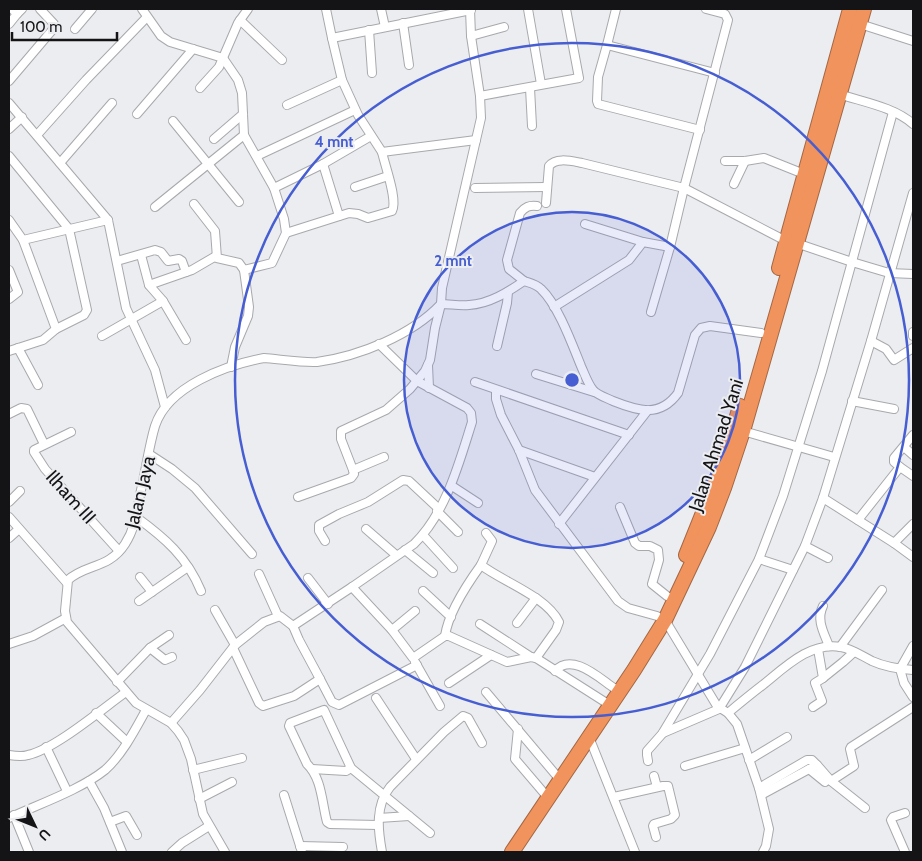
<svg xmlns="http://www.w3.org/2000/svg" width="922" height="861" font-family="Cabin,sans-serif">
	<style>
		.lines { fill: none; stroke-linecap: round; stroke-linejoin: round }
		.street-casing { stroke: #a8a9ad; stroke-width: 10 }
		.highway-casing { stroke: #a46744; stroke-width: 16 }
		.street { stroke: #fff; stroke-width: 8 }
		.highway { stroke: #f1935c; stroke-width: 14 }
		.ring { fill: none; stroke: #465ed2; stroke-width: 2.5 }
		.labels { text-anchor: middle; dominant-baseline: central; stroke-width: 4; stroke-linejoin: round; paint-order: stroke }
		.street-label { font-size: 19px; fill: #141416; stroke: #ecedf1 }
		.centre { fill: #465ed2; stroke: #ecedf1; stroke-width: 2.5 }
		.ring-label { font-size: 15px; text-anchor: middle; font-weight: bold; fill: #465ed2; stroke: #ecedf1; stroke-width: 4; stroke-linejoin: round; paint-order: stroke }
	</style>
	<rect width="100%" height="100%" fill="#ecedf1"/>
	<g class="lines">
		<defs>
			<g id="street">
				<path d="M12,9l5,5 5,-5"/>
				<path d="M142,9l19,27 9,6 53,16 15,22 4,13 2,42 30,53 10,31 2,14 -14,30 -28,7"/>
				<path d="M326,9l6,29 139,-28"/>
				<path d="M381,9l4,18"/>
				<path d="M528,9l13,75"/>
				<path d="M616,9l-9,36 108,28"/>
				<path d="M240,20l42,40"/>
				<path d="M403,23l6,42"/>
				<path d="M9,24l8,-10"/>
				<path d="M860,24l53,17"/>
				<path d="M75,29l17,-20"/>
				<path d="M369,30l3,43"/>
				<path d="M471,36l33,-9"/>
				<path d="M332,38l10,42 16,35 24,37 94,-12"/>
				<path d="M607,45l-9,32 -1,24 1,3 102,26"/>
				<path d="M9,81l45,-53v-4l-14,-15"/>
				<path d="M200,88l19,-21 19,-44 10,-14"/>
				<path d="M530,88l2,38"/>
				<path d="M839,94c24,8 55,13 74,30"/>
				<path d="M480,96l99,-18 -13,-69"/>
				<path d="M9,103l99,117"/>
				<path d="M287,105l55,-25"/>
				<path d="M137,114l56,-65"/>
				<path d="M173,121l66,81"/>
				<path d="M9,129l13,-12"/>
				<path d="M37,135l49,-55 61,-63"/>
				<path d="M214,139l29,-25"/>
				<path d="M9,156l60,73 18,81 -3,5 -28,14"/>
				<path d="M257,156l98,-46"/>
				<path d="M725,161h20l19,-3 40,16"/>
				<path d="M60,163l52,-60"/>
				<path d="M323,164l16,52"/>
				<path d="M734,184l11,-23"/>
				<path d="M355,187l33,-11"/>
				<path d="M274,188l49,-24 48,-28"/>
				<path d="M475,188l72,-1"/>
				<path d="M546,203l3,-37c7,-9 22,-5 33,-3l102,25 44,-168 -3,-6 -19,-5"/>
				<path d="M194,204l21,27 2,27 22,5 5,7 5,37 -1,9 -13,31 -4,20"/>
				<path d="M155,207l89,-72"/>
				<path d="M9,220l14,20 85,-20 18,88 29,62 10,37"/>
				<path d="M585,224l58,18"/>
				<path d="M286,233l63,-20 9,1 10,4 24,-7c6,-11 -7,-45 -10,-59"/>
				<path d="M796,243l56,19 37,11 24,1"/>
				<path d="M141,255l8,30 14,16"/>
				<path d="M117,261l38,-11 6,2 7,9 11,-2 3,2 4,11"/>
				<path d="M9,270l9,22 -9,7"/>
				<path d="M524,281l-15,-12 -2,-9 13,-47c5,-6 9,-8 17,-7"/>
				<path d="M149,285l43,-15 24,-14"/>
				<path d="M441,304c9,0 19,2 28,1 20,-1 39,-13 55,-24 6,2 12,3 17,8 17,16 31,55 40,77 4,9 7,18 12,24 4,5 14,8 20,11 25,10 47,17 65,-8l17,-58 6,-7 9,-2 51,7"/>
				<path d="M554,307l75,-47 14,-18 27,5"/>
				<path d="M651,312l19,-65 14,-59 102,53"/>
				<path d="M913,332v4"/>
				<path d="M102,336l61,-35 23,39"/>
				<path d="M871,341l15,8 8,11 19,-12"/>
				<path d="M497,346l10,-43 1,-11"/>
				<path d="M18,348l20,37"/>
				<path d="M9,351l34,-11 13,-11 -33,-89"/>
				<path d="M428,365l1,23"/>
				<path d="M536,374l58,18"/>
				<path d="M475,382l154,53"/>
				<path d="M496,390v9l5,16 18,35 16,40 83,111 10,7 29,8"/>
				<path d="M852,401l42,8"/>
				<path d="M9,414l12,-6 6,1 17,35"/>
				<path d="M743,431l91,26"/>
				<path d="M71,432l-37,18v2l11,17 74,82"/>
				<path d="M904,447l9,8"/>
				<path d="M519,450l76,27"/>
				<path d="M149,454l23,15 23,19 57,66"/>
				<path d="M900,467l13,9"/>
				<path d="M353,470l31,-13"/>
				<path d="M452,486l26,17"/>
				<path d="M298,497l53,-19 3,-4 -1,-4 -12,-31v-8l45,-21 24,-21 15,-18 5,-11 5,-32 6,-24 1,-16 39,-170 -1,-22 -9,-60 -1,-27"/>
				<path d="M823,498l71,45 19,-19"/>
				<path d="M9,502l11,-11"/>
				<path d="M620,507l15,36 4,3h11l8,4 1,10 -7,24 15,12"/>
				<path d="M437,511l21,21"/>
				<path d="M9,517l58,66"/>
				<path d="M136,517c29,21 51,40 65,74"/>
				<path d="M858,520l42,-53 -6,-5v-4l19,-23"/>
				<path d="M559,524l89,-114"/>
				<path d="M366,529l30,26"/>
				<path d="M486,533l6,8 -11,24c22,17 65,31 78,57l-3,8 -20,28"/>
				<path d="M423,535l30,33"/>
				<path d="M9,538l10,-9"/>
				<path d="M325,541l-6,-10v-6l20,-11 29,-12 35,-22 6,1 30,28"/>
				<path d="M894,543l19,14"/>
				<path d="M805,546l23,12"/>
				<path d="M405,550l28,23"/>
				<path d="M759,559l34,11"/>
				<path d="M259,574l19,42"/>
				<path d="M140,577l12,15"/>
				<path d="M308,578l20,26"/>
				<path d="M352,587l62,-43c32,-31 45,-81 58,-122l-1,-9 -4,-5 -50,-27 -38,-37"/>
				<path d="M423,591l28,26"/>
				<path d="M139,601l49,-34"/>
				<path d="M823,606c-7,14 1,27 6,40"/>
				<path d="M215,610l20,35"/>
				<path d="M665,620l52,86 11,7 9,11 22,64 10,41 -3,17 -3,6"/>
				<path d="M517,623l19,-25"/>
				<path d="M480,624l51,33"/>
				<path d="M293,626l6,14 21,39"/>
				<path d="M392,630l23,-19"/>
				<path d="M445,636c3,-22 23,-53 36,-71"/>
				<path d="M9,644l24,-8 33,-18"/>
				<path d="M913,646l-13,23 4,14 9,14"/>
				<path d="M840,647l42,-57"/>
				<path d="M150,648l19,-13"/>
				<path d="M233,648l26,55 4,3 31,-10 26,-17 12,23 7,3 78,-40"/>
				<path d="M415,662l25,44"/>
				<path d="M555,671c17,-19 44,7 59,17"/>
				<path d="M823,678l20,-16 11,-10"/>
				<path d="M117,682l33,-34 15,12 7,-3"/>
				<path d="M449,683l42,-28"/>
				<path d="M486,692l70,83"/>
				<path d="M376,698l40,61"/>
				<path d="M813,707l9,-6 -7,-18 8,-5 -5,-29"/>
				<path d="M96,713l31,29"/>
				<path d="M728,713c12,-10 23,-19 36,-29 21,-17 47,-43 77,-37 11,2 21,9 31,14 13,6 28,8 41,9"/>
				<path d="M171,723l29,-33 35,-45 29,-23 16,-6 13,10 59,-39 40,43 21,28 32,-22h4l58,26 24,-5 5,1 69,44"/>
				<path d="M518,729l-3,30 29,34"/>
				<path d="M663,733l56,-24 26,-42 60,-121 18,-48 48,-157 42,-148"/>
				<path d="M589,737l46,115"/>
				<path d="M46,747l21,44"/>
				<path d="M9,755c6,1 13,2 19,0 27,-6 74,-46 98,-63"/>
				<path d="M749,760l38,-23"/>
				<path d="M648,761l-1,-6v-4l15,-17 48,-80 49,-95 24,-63 39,-125 71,-259"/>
				<path d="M685,766l60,-18"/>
				<path d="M312,769l34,2 5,-3"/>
				<path d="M809,769l8,-4 14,16 34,27"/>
				<path d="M193,770l49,-12"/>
				<path d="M654,776l3,11"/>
				<path d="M89,781l15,27 18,44"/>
				<path d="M831,781l23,-15 -4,-17 1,-2 62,-40"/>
				<path d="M759,788l48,-28h5l5,5"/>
				<path d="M284,795l18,57"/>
				<path d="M761,795l48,-26 16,13"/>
				<path d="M614,797l49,-11h5l7,29 -4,4 -17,5 -1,2 3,11"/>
				<path d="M199,799l33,-17"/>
				<path d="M905,813l-12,4 -2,3 14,32"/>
				<path d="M14,815l15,37"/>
				<path d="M9,818c30,-14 71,-28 96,-48 17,-15 30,-40 41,-60"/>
				<path d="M379,818l30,-2"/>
				<path d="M110,822l16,-6 11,19"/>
				<path d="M378,825l-48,-1 -3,-2c-5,-18 -5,-44 -20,-58l-18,-38 1,-3 34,-13 27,58 79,65"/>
				<path d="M300,846l43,1"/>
				<path d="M172,852l10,-9 27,-17"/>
				<path d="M225,852l-22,-38 -12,-55 -7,-19 -6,-9 -7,-8 -35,-20 -69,-81 -2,-11 3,-31c17,-16 41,-11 57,-36 11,-17 12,-35 16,-54 5,-21 8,-44 14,-64 13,-40 71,-61 109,-68 14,1 40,5 53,4 43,-6 95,-27 124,-58"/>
				<path d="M382,852c-4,-22 -7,-46 8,-65l54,-55 19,-16 5,2 14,25"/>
			</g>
			<g id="highway">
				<path d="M779,268l71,-259"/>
				<path d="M686,555l39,-97 15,-52"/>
				<path d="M512,852l122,-182 31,-50 44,-93 15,-39 19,-57 121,-422"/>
			</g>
		</defs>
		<use href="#street" class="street-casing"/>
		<use href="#highway" class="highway-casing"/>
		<use href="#street" class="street"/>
		<use href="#highway" class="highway"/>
	</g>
	<circle cx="572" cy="380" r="168" fill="#465ed2" fill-opacity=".12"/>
	<g class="ring">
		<circle cx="572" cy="380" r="168"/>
		<circle cx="572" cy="380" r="337"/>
	</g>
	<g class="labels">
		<g class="street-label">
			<text transform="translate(716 445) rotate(-72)">Jalan Ahmad Yani</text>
			<text transform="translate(140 492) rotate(-76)">Jalan Jaya</text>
			<text transform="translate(71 497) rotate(48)">Ilham III</text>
		</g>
	</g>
	<circle cx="572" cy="380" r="8" class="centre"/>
	<g class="ring-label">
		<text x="334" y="147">4 mnt</text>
		<text x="453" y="266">2 mnt</text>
	</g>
	<rect width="922" height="861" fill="none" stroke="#141416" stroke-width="20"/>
	<g transform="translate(35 826) rotate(133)" stroke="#ecedf1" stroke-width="4" paint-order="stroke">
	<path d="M0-4L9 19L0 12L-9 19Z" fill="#141416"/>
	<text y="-8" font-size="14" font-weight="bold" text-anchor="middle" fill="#141416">U</text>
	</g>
	<path d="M12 32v8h105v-8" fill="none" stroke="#141416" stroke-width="2.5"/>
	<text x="20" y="32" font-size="15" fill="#141416" stroke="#ecedf1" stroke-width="4" paint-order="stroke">100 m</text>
</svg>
